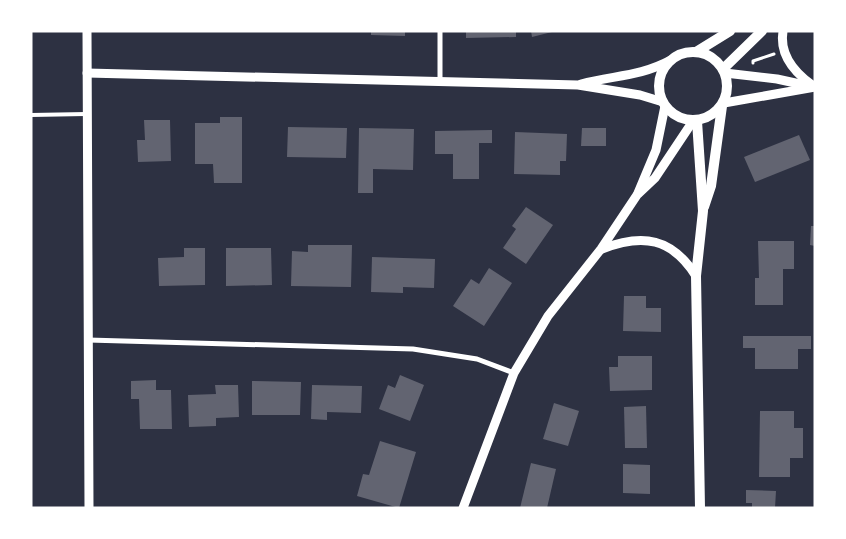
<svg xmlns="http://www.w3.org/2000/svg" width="846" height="539" font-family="Jost,sans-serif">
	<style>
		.building { fill: #626471 }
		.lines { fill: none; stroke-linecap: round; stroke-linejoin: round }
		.path { stroke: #fff; stroke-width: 3 }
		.service { stroke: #fff; stroke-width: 4 }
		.minor { stroke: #fff; stroke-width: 5 }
		.tertiary { stroke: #fff; stroke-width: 9 }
		.secondary { stroke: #fff; stroke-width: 10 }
	</style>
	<rect width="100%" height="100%" fill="#2d3142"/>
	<g class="building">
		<path d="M371,31h34v5l-34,-1z"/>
		<path d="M466,31h50v6l-50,1z"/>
		<path d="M531,31h21v1l-20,5z"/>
		<path d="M220,117h22v66h-28l-1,-19h-18v-41h25z"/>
		<path d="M144,120h26l1,41 -33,1 -1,-22h8z"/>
		<path d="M288,127l59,1 -1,30 -59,-1z"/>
		<path d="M359,128l55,1 -1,41 -40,-1v24h-15z"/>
		<path d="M582,128h24v18h-25z"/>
		<path d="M492,130v13h-13v36h-26v-25h-18v-23z"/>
		<path d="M515,132l52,2 -1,27h-6v14l-46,-1z"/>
		<path d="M799,135l11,25 -55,22 -11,-25z"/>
		<path d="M526,207l27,18 -27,39 -23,-16 13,-19 -4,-3z"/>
		<path d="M811,226h4v20l-5,-1z"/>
		<path d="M758,241h36v28h-11v36h-28v-27h4z"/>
		<path d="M308,245h44l-1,42 -60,-1 1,-35 16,1z"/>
		<path d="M184,248h21v37l-46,1 -1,-28 26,-1z"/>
		<path d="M226,248h45l1,37 -46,1z"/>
		<path d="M372,257l63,2 -1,29 -31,-1v6l-32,-1z"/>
		<path d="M489,268l23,15 -28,43 -31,-20 18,-27 8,5z"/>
		<path d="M624,296h22v12h15v24l-38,-1z"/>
		<path d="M743,336h68v13h-13v20h-43v-21h-12z"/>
		<path d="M618,356h34v34l-42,1 -1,-24h9z"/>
		<path d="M400,375l24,10 -14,36 -31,-12 9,-24 7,3z"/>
		<path d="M156,380v10h15l1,39h-32l-1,-30h-8v-18z"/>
		<path d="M252,381l49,1 -1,33h-48z"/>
		<path d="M215,385h23l1,32 -23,1v8l-27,1 -1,-32 28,-1z"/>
		<path d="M312,385l50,1 -1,27 -34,-1v8l-16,-1z"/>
		<path d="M554,403l25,8 -11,35 -25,-7z"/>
		<path d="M646,406l1,42h-22l-1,-41z"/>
		<path d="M760,411h34v17h9v30h-13v19h-31z"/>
		<path d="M380,441l36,11 -17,56 -42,-12 6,-22 6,1z"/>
		<path d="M531,463l25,6 -9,39h-27z"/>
		<path d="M623,464l27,1v29l-27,-1z"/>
		<path d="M746,490l30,1 -1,17h-23v-5h-6z"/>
	</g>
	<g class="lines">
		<path class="path" d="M753,63v-2l21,-7"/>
		<path class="service" d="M31,115l55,-1"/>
		<g class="minor">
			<path d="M440,31v51"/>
			<path d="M88,340l325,9 64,10 37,14"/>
		</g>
		<g class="tertiary">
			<path d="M87,31l2,477"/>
			<path d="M783,31c-4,24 11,41 29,54"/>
			<path d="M87,73l491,12 62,10 23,7"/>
			<path d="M725,73l52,6 32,7"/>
			<path d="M581,84c34,-9 58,-7 90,-24"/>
			<path d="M724,103l91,-16"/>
			<path d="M638,193l18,-43 9,-44"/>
			<path d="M602,249c41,-16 70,-11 94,27"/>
			<path d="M463,508l51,-135 34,-57 53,-67 36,-54 18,-17 38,-57"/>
		</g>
		<g class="secondary">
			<circle cx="693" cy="86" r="34"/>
			<path d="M696,52l34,-21"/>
			<path d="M723,69l39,-38"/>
			<path d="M697,121l6,90 -7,65 4,232"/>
			<path d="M704,207l7,-21 11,-80"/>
		</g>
	</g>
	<rect width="846" height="539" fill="none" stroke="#ffffff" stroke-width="65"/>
</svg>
